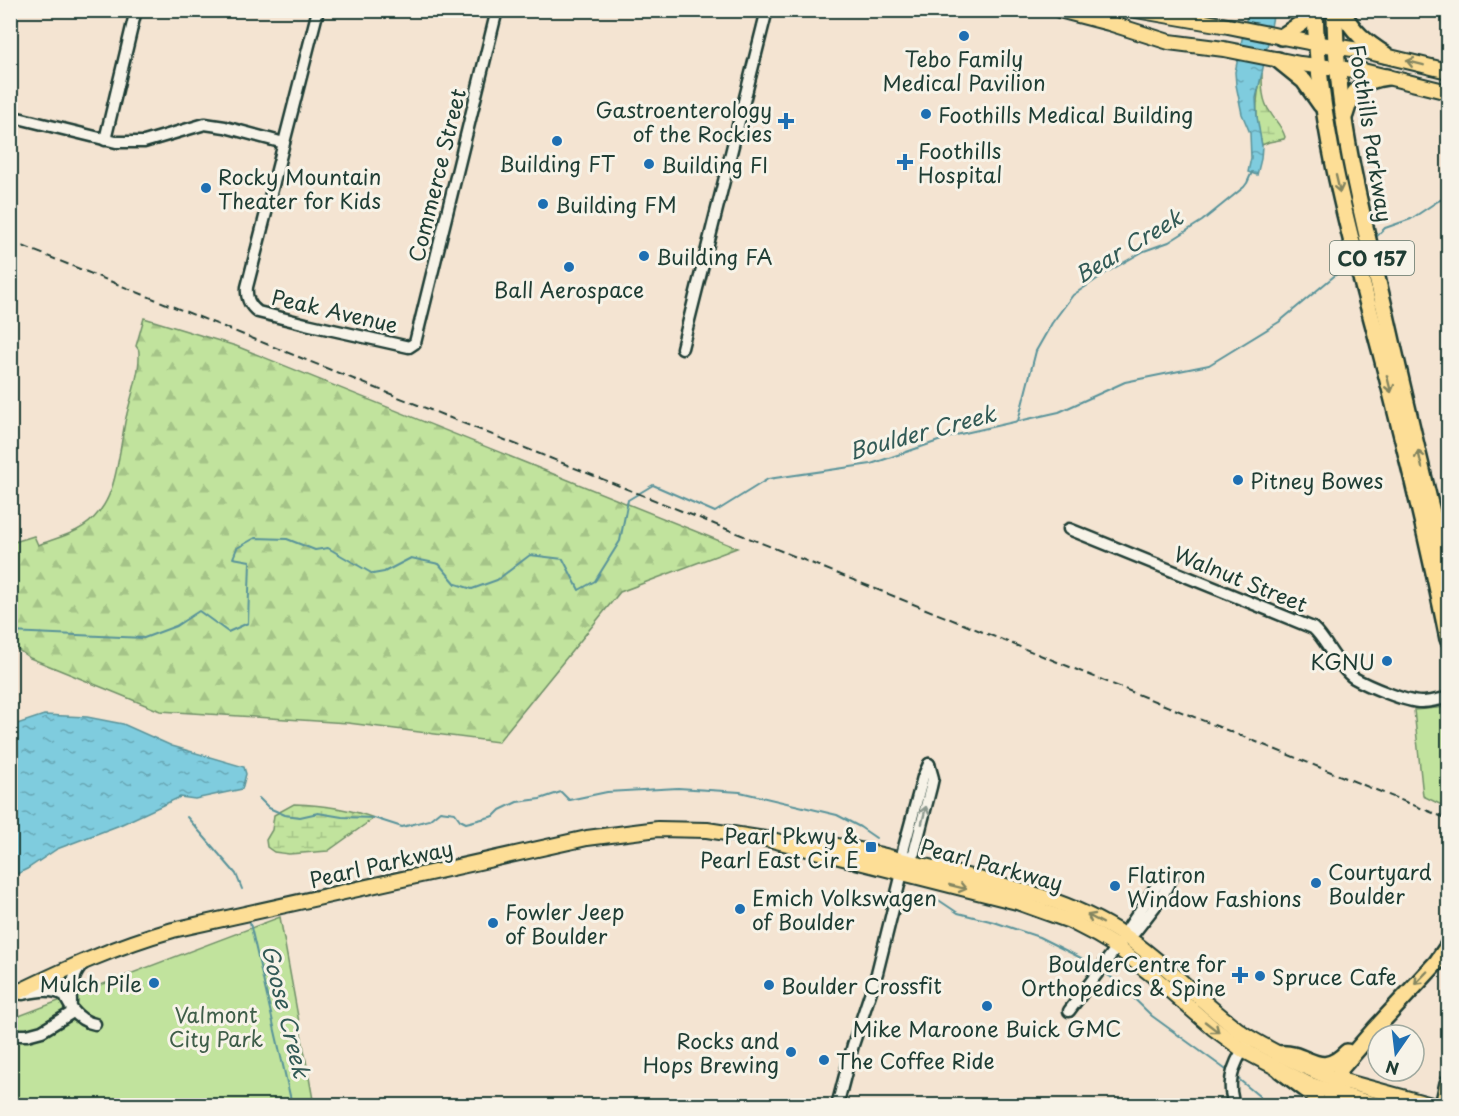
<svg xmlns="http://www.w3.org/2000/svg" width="1459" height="1116" font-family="'Playpen Sans',sans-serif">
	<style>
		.forest { fill: url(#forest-firs); stroke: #709068; stroke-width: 1.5 }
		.wetland { fill: url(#wetland-marsh); stroke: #709068; stroke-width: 1.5 }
		.park { fill: #c1e39d; stroke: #709068; stroke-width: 1.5 }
		.water { fill: url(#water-ripples); stroke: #59939a; stroke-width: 1.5 }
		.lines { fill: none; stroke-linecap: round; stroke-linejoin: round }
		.stream { stroke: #59939a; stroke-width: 2 }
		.minor-casing { stroke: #1f3d34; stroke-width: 15 }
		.major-casing { stroke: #1f3d34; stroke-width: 18 }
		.highway-casing { stroke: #1f3d34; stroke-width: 20 }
		.minor { stroke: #f7f3e8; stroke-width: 10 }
		.major { stroke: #fdde96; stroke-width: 14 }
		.highway { stroke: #fdde96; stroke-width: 15 }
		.rail { stroke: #1f3d34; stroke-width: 2; stroke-dasharray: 9 4.5; stroke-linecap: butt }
		.oneway { stroke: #838560 }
		.oneway2 { stroke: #8b988e }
		.poi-dot { fill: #1f6fb2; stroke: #f7f3e8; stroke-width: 2 }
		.labels { text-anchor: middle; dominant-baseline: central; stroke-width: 6; stroke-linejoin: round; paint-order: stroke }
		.shield { fill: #f7f3e8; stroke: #60746a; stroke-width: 1.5 }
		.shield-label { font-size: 20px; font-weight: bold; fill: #1f3d34 }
		.poi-label { font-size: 21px; fill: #1f3d34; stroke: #f7f3e8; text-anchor: start }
		.street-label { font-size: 21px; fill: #1f3d34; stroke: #f7f3e8 }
		.park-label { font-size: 21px; fill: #3f5e49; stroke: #f7f3e8 }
		.water-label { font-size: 22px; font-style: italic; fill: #325a56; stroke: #f7f3e8 }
	</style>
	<defs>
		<pattern id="forest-firs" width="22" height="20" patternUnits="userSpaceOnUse" patternTransform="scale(1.5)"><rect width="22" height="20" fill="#c1e39d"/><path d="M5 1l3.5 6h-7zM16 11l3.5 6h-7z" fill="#a5c488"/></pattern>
		<pattern id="wetland-marsh" width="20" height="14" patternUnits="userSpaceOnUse" patternTransform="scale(1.5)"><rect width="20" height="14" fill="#c1e39d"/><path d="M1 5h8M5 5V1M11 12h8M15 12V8" fill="none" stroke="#a5c488"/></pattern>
		<pattern id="water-ripples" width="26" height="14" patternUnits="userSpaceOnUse" patternTransform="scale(1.5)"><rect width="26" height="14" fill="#7fccde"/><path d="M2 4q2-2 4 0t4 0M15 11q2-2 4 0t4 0" fill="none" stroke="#67a7b5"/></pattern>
	</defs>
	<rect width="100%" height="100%" fill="#f4e4d2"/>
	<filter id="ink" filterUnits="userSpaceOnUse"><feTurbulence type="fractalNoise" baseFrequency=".0167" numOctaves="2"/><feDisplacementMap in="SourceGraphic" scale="12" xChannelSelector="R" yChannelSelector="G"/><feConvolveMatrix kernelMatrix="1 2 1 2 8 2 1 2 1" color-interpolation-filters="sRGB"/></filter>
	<g filter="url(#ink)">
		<path class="forest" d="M144,318l92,28 501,202 -117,44 -122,150 -150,-19 -188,-12 -130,-53 -20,-14 1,-101 23,-7 4,9c21,-8 46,-13 60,-32 10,-11 15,-27 18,-41 4,-17 6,-34 9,-50 4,-20 15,-48 14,-68 0,-4 0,-4 -3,-8z"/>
		<g class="wetland">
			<path d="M1262,73c0,13 0,28 8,39 5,9 12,14 15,25l-1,2 -15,3 -7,3c-7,-27 -7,-45 0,-72z"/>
			<path d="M294,804c28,1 54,4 80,14l-46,33 -39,3 -15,-2 -7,-5 -1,-7 6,-10 2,-15z"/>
		</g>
		<g class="park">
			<path d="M1448,707v101l-25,-12 -9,-86z"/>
			<path d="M280,917l34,188 -303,1v-87z"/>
		</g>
		<g class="water">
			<path d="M1248,11h26l-12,62 -6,25 1,19 5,29 -1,13 -4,16 -9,-3 3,-14 -1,-25 -8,-19 -6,-29 -1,-13z"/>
			<path d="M44,715l43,2 36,7 49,22 72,21 2,7 -4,15 -47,10 -15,-2 -60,28 -63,24 -30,20 -16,8v-151z"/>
		</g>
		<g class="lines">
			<g class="stream">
				<path d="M1375,238l10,-10 26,-9 27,-18 10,-4"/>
				<path d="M1018,421l18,-70 16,-28 21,-28 36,-24 35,-20 25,-9 33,-21 42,-34 3,-4 5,-11"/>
				<path d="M10,632l134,6 32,-12 23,-15 29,21 20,-9 2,-62 -17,-3 4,-10 18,-10 32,1 28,11 13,-2 45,26 11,-2 27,-14 28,6 17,20 16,5 25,-9 33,-25 33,4 16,31 16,-9 25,-40 8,-41 25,-15 62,27 53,-33 103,-15 85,-29 103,-23 66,-30 84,-17 70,-43 60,-50 11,-8"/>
				<path d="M259,798l10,10 16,7 15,2 18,-4 24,4 32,1 28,9 27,-7 11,-9 15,2 5,7 6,3 28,-7 6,-6 17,-8 23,-3 21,-7 8,8 38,-8 71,-4 62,4 97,23 23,12 16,11"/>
				<path d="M187,817l49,57 6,15"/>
				<path d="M934,897l24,16 36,9 45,15 44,22 14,9"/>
				<path d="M250,923l41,177 4,6"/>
				<path d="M1102,971l13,9 37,36 77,56"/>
				<path d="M1236,1077l23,19 7,10"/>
			</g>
			<defs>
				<g id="minor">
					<path d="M318,10l-71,277c-1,11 2,18 11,25l48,12 103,23 6,-4 82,-333"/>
					<path d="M10,116l106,26h28l61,-18 20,3 59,16"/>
					<path d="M105,140l31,-130"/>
					<path d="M682,348l85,-338"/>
					<path d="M1069,529l244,99c12,11 17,25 28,37 4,5 8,10 13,13 14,8 52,24 67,24 9,0 18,-3 27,-4"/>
					<path d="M905,861l9,-8 17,-66 2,-9 -4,-14"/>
					<path d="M1125,936l10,-4 25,-32 12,-23"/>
					<path d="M55,974c10,21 15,45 40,50"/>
					<path d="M23,994c15,-3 27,-6 42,1"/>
					<path d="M71,1003c-1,-15 2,-29 13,-40"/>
					<path d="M1069,1011l48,-64 8,-11 4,-9 36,-54"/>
					<path d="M10,1035h17l15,-4 31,-19"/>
					<path d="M837,1106l16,-61 24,-72 28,-112 -2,-10 20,-74 6,-13"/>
					<path d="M1235,1106c-10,-22 -1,-44 12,-62"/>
				</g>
				<g id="major">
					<path d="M1059,10l50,13 60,19 55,7 76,15 63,7 85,21"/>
					<path d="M1136,10l92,16 80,16 57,9 83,20"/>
					<path d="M810,843c39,2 77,14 115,23 69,17 140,30 200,70 42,28 75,66 116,96 8,6 18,11 27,16 20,11 40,21 61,29l106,29"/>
					<path d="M10,996c53,-26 106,-50 163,-66l414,-92 71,-9 49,1 65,10 245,62 53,19 27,14 20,12 35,28 61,53 30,22 15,8 50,26 24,8 48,14"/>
				</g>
				<g id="highway">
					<path d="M1315,10c3,119 37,234 67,347 24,93 47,188 66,282"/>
					<path d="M1335,10c0,104 27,205 51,305 20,88 40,175 62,262"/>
					<path d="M1342,10c10,22 25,33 44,45"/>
					<path d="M1281,37l21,-14 10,-13"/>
					<path d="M1278,60l26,21 17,24"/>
					<path d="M1345,115c7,-25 17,-35 42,-38"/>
					<path d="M1279,1054c29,-3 40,27 68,-2"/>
					<path d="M1280,1070l32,24 9,12"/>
					<path d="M1329,1106l12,-38 34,-39 62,-67 11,-16"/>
					<path d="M1443,1106l5,-23"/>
				</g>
			</defs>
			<use href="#minor" class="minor-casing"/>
			<use href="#major" class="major-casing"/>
			<use href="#highway" class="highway-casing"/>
			<use href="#minor" class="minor"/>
			<use href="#major" class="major"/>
			<use href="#highway" class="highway"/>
			<path class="rail" d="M10,241l1438,578"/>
		</g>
		<defs><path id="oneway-shaft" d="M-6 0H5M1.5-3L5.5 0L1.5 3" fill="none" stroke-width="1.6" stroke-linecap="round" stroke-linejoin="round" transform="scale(1.5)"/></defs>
		<g class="oneway">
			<use href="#oneway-shaft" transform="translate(1415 63) rotate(-166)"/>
			<use href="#oneway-shaft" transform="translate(1338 184) rotate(77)"/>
			<use href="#oneway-shaft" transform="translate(1389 384) rotate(76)"/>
			<use href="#oneway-shaft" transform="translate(1420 459) rotate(-103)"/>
			<use href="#oneway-shaft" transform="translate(958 887) rotate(14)"/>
			<use href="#oneway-shaft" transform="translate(1095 919) rotate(-152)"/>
			<use href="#oneway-shaft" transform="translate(1421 978) rotate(134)"/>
			<use href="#oneway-shaft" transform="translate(1212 1027) rotate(38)"/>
		</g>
		<use class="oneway2" href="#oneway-shaft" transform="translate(924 815) rotate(-76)"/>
	</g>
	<g class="poi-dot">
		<circle cx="964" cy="36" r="6"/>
		<circle cx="926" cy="114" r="6"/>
		<path d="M783 112h6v6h6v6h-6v6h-6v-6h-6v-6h6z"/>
		<circle cx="557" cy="141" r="6"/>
		<path d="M902 153h6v6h6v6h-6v6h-6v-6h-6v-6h6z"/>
		<circle cx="649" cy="164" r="6"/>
		<circle cx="206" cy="188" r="6"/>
		<circle cx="543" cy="204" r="6"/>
		<circle cx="644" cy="256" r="6"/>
		<circle cx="569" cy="267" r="6"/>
		<circle cx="1238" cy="480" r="6"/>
		<circle cx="1387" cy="661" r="6"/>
		<rect x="865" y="841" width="12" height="12" rx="3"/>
		<circle cx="1316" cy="883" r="6"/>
		<circle cx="1115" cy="886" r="6"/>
		<circle cx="740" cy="909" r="6"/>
		<circle cx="493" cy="923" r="6"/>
		<path d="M1237 966h6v6h6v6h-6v6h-6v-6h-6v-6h6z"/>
		<circle cx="1260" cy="976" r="6"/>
		<circle cx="154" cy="983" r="6"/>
		<circle cx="769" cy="985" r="6"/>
		<circle cx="987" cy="1006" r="6"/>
		<circle cx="791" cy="1052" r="6"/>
		<circle cx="824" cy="1060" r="6"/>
	</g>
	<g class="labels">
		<rect class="shield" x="1330" y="241" width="84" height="34" rx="4.5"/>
		<g class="shield-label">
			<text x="1372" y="258">CO 157</text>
		</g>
		<g class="poi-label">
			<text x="964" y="58" text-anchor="middle">Tebo Family<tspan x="964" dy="24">Medical Pavilion</tspan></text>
			<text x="772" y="109" text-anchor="end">Gastroenterology<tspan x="772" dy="24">of the Rockies</tspan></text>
			<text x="938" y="114">Foothills Medical Building</text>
			<text x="918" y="150">Foothills<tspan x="918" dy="24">Hospital</tspan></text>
			<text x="557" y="163" text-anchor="middle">Building FT</text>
			<text x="661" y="164">Building FI</text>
			<text x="218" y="176">Rocky Mountain<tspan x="218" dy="24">Theater for Kids</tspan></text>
			<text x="555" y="204">Building FM</text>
			<text x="656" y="256">Building FA</text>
			<text x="569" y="289" text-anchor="middle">Ball Aerospace</text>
			<text x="1250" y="480">Pitney Bowes</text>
			<text x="1375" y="661" text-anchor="end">KGNU</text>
			<text x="859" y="835" text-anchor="end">Pearl Pkwy &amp;<tspan x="859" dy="24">Pearl East Cir E</tspan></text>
			<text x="1328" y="871">Courtyard<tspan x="1328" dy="24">Boulder</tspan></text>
			<text x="1127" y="874">Flatiron<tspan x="1127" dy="24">Window Fashions</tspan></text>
			<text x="752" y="897">Emich Volkswagen<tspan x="752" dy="24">of Boulder</tspan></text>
			<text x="505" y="911">Fowler Jeep<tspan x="505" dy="24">of Boulder</tspan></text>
			<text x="1226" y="963" text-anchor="end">BoulderCentre for<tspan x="1226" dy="24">Orthopedics &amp; Spine</tspan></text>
			<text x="1272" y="976">Spruce Cafe</text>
			<text x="142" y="983" text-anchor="end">Mulch Pile</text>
			<text x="781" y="985">Boulder Crossfit</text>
			<text x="987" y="1028" text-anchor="middle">Mike Maroone Buick GMC</text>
			<text x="779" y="1040" text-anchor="end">Rocks and<tspan x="779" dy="24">Hops Brewing</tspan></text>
			<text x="836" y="1060">The Coffee Ride</text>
		</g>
		<g class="street-label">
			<text transform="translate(1372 133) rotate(81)">Foothills Parkway</text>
			<text transform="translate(436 175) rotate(-76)">Commerce Street</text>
			<text transform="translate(335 310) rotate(13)">Peak Avenue</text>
			<text transform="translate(1241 578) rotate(22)">Walnut Street</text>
			<text transform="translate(381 863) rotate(-13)">Pearl Parkway</text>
			<text transform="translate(992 864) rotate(15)">Pearl Parkway</text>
		</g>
		<g class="park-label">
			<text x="216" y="1014">Valmont<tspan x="216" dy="24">City Park</tspan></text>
		</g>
		<g class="water-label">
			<text transform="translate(1128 245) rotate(-31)">Bear Creek</text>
			<text transform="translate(922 431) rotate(-15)">Boulder Creek</text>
			<text transform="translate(287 1011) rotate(76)">Goose Creek</text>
		</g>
	</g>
	<rect width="1459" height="1116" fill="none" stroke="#f7f3e8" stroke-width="36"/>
	<rect x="18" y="18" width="1423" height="1080" fill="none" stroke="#1f3d34" stroke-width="2" filter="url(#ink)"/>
	<g transform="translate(1396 1053) rotate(194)"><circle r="28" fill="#f7f3e8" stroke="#a1aaa0" stroke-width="1.5"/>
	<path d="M0-4.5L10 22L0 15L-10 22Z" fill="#1f6fb2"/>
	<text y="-9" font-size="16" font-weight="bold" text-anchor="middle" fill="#1f3d34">N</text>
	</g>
</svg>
